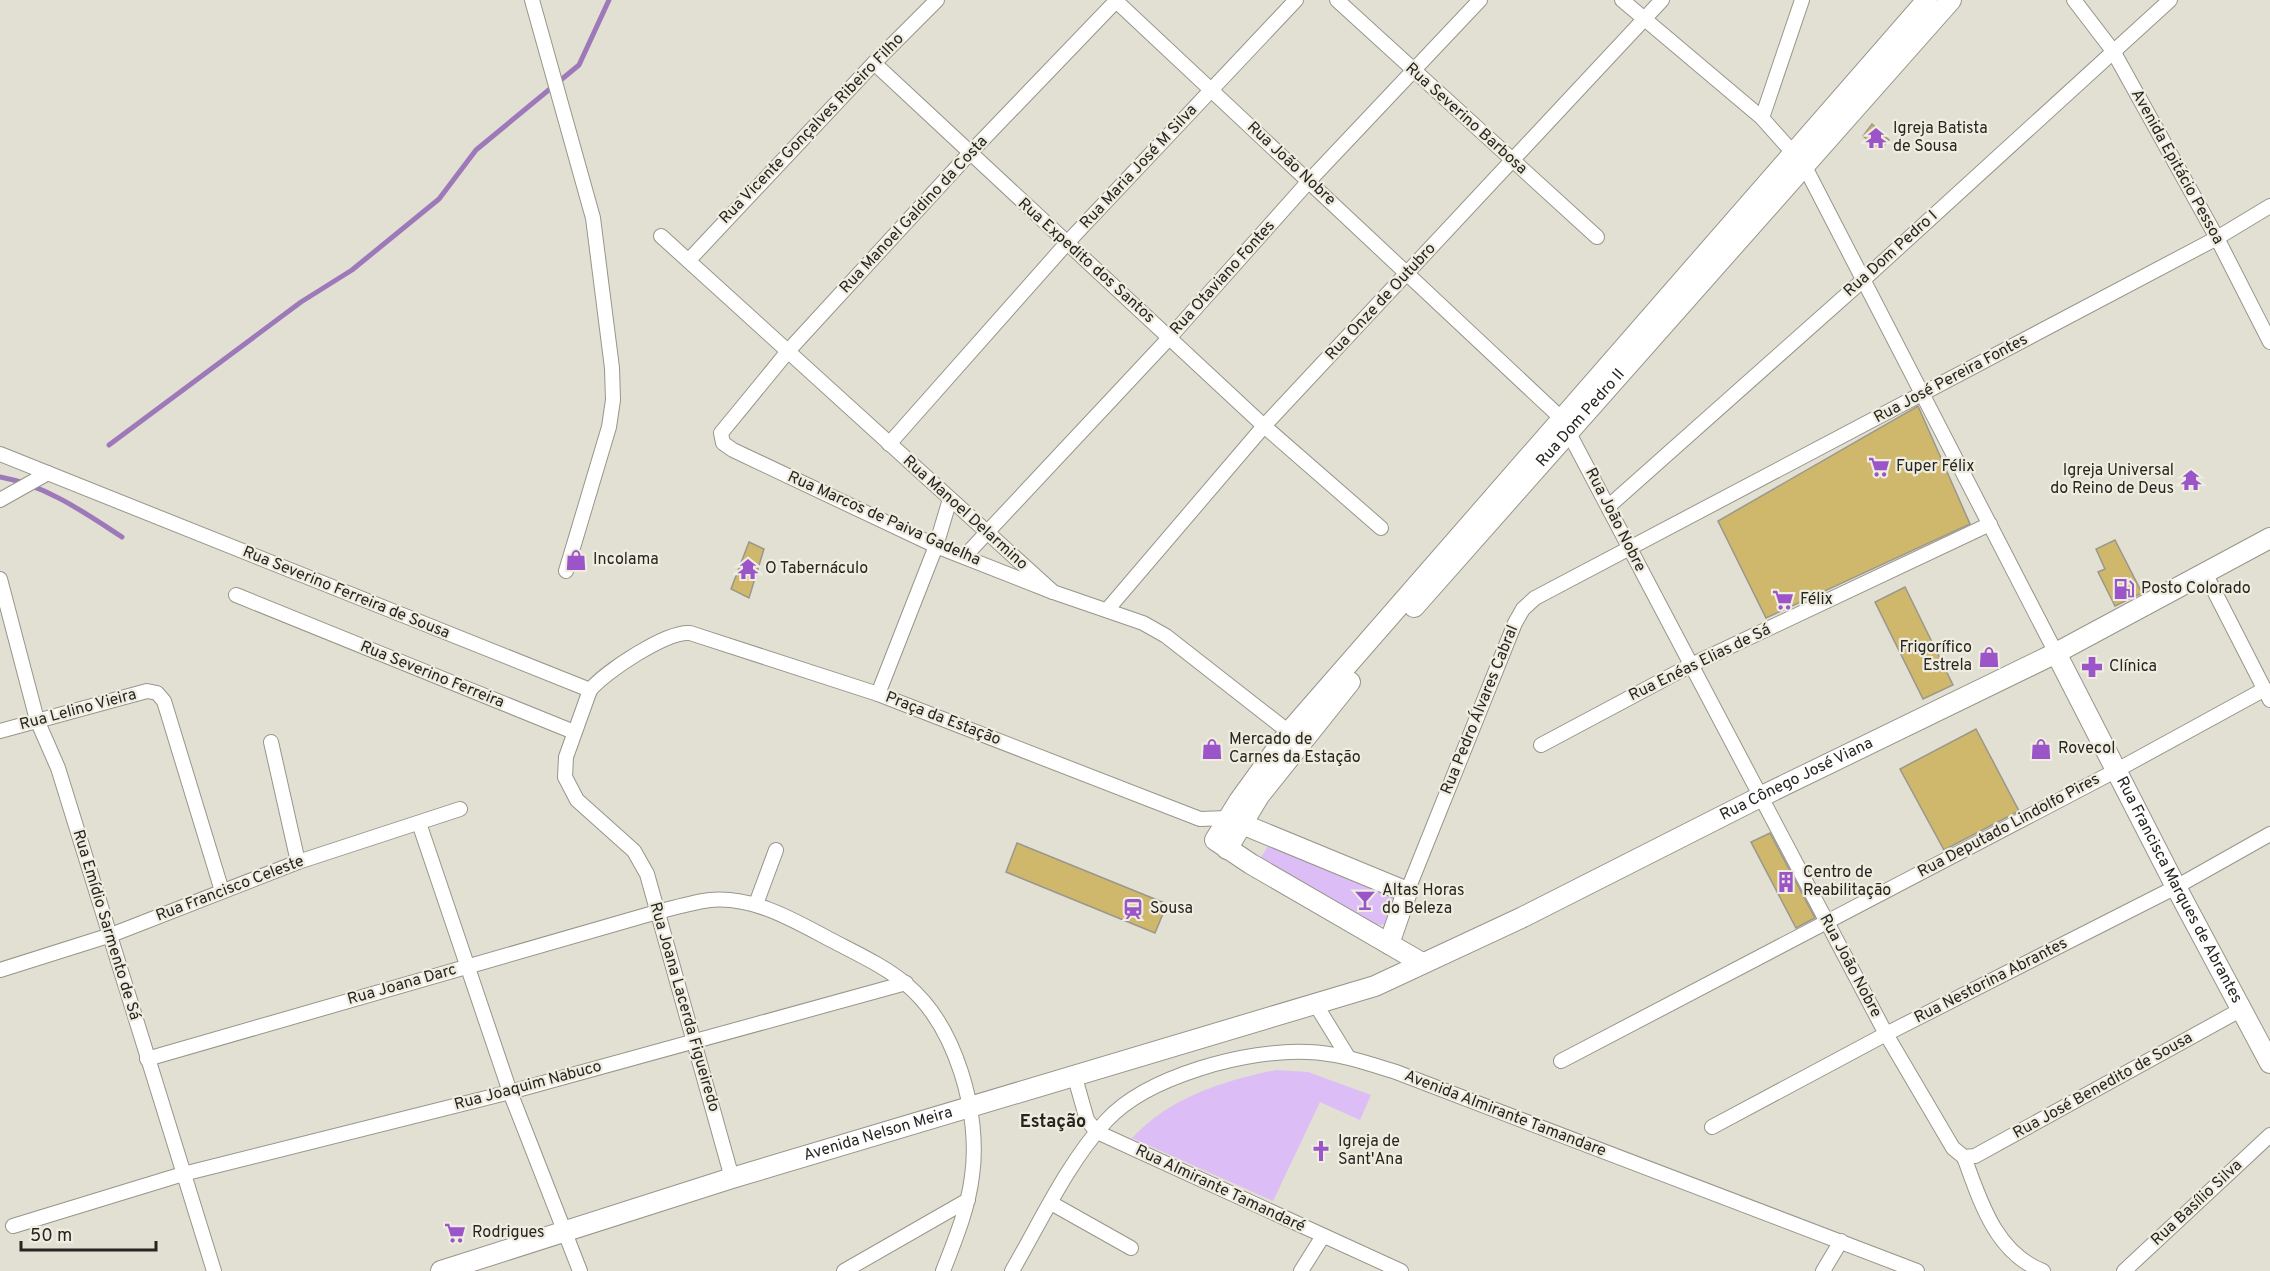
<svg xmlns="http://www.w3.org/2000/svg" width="2270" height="1271" font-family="Overpass,sans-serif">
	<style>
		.green { fill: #ddbdf6 }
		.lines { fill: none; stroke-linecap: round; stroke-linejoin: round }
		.stream { stroke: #9d79b9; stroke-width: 5 }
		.building { fill: #cfb86b; stroke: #9a978c; stroke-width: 1.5 }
		.street-casing { stroke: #98958a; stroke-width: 16 }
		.secondary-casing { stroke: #98958a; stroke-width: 22 }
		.street { stroke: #fff; stroke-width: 14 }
		.secondary { stroke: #fff; stroke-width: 20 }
		.labels { text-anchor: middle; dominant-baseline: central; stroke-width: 4.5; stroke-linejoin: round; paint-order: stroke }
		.street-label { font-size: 16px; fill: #262520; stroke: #efece0 }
		.poi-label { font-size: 16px; fill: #262520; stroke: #efece0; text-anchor: start }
		.neighbourhood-label { font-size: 18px; font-weight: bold; fill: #262520; stroke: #efece0 }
	</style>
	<rect width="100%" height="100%" fill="#e2dfd3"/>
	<g class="green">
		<path d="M1268,846l119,44 9,6 -6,28 -14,1 -116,-66z"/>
		<path d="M1276,1070l32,2 63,23 -11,25 -40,-18 -47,99 -141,-63c39,-41 91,-57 144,-68z"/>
	</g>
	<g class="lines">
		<g class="stream">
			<path d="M109,445l192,-143 51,-32 87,-71 37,-49 103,-85 30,-65"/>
			<path d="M0,477c45,8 84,35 122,60"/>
		</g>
	</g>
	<g class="building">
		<path d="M1872,124l17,16 -9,9 -17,-13z"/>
		<path d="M1918,406l52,118 -204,94 -48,-97z"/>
		<path d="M2115,540l27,53 -27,13 -17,-34 7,-3 -9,-20z"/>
		<path d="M749,542l15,7 -15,49 -18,-9z"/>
		<path d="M1905,587l48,98 -30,14 -48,-97z"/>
		<path d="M1976,729l43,82 -75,39 -44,-81z"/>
		<path d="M1770,833l45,85 -19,10 -45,-86z"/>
		<path d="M1017,843l150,61 -12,29 -149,-61z"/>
	</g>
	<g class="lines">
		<defs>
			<g id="street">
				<path d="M532,0l61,218 19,150 1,32 -4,27 -43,144"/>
				<path d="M1115,0l446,418 325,616 67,114 11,9"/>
				<path d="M1337,0l260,237"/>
				<path d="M1622,0l140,118 42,47 252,488"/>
				<path d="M2074,0l39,51 104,187 53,104"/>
				<path d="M874,63l390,363 117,102"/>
				<path d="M1762,118l40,-118"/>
				<path d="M661,236l392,356 90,31 23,13 128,100"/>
				<path d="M689,260l185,-197 63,-63"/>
				<path d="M889,444l177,-200 230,-244"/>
				<path d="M0,454l590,236c15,-18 76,-59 100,-57l188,61 322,125 27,-1"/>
				<path d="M0,500l48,-27"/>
				<path d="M1609,506l253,-225 308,-281"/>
				<path d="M965,556l205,-219 139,-156 171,-181"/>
				<path d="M2205,573l65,127"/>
				<path d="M0,579l37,141 21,48 156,503"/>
				<path d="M1053,592l-117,-46 -203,-96 -10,-7 -2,-10 68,-83 180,-196 148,-154"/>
				<path d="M236,595l338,137"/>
				<path d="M1107,610l157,-184 398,-426"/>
				<path d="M590,690l-24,67 -1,20 12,23 57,51 13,23 85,304"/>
				<path d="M878,694l58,-148 14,-47"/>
				<path d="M0,731l147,-40 10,2 7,8 58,190"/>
				<path d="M271,742l27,120"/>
				<path d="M1541,745l150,-80 299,-141"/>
				<path d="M419,823l91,269 70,179"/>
				<path d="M1407,892l108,-269 8,-14 12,-11 682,-360 53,-32"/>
				<path d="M756,904l20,-54"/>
				<path d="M0,970l111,-35 187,-73 162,-53"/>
				<path d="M1316,1005l32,52"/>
				<path d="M147,1059l510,-147c17,-4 36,-10 53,-12 45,-4 85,21 123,41 25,13 53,26 74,44 49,41 74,129 65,191 -4,33 -17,64 -29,95"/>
				<path d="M1561,1061l556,-291 148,-81"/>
				<path d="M1074,1074l13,46 10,12 304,139"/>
				<path d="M1712,1127l174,-93 290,-147 94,-53"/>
				<path d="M1964,1157l11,-1 267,-147"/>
				<path d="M1964,1157c16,43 31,96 79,114"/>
				<path d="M1051,1203l80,45"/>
				<path d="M13,1226l170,-52 327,-82 396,-109"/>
				<path d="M844,1271l124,-71"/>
				<path d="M1012,1271c29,-50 55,-107 94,-150 41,-45 142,-72 202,-69 31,1 59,11 88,20l521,199"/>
				<path d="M1301,1271l22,-35"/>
				<path d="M1823,1271l18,-30"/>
				<path d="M2124,1271l146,-136"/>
			</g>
			<g id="secondary">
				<path id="s1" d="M1414,607l537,-607"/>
				<path id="s2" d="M2056,653l120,234 94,176"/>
				<path d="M1230,819l177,73 -18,52"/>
				<path d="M1227,849l32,-53 91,-114"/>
				<path d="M1422,963l-171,-99 -36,-24 24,-39 50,-69 638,-732"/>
				<path id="s3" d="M441,1271l291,-93 643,-192 148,-69 237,-120 296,-144 214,-115"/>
			</g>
		</defs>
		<use href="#street" class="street-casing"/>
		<use href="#secondary" class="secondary-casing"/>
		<use href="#street" class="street"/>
		<use href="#secondary" class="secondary"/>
	</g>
	<defs>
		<symbol id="temple-bare" viewBox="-9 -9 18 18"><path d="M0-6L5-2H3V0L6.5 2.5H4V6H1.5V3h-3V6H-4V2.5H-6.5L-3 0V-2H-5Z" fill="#9b55c9" stroke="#efece0" stroke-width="2.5" paint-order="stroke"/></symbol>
		<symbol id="supermarket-bare" viewBox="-9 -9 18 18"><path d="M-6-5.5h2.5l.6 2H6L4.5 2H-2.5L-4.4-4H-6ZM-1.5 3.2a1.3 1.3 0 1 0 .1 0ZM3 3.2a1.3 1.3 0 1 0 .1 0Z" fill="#9b55c9" stroke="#efece0" stroke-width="2.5" paint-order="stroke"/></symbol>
		<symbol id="shop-bare" viewBox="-9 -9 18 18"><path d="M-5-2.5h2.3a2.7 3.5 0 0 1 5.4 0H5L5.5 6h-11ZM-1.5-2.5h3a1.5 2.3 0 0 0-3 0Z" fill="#9b55c9" stroke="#efece0" stroke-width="2.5" paint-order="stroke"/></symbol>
		<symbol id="fuel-bare" viewBox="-9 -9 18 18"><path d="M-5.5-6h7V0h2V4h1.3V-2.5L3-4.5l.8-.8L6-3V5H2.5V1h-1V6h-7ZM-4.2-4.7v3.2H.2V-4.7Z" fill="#9b55c9" stroke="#efece0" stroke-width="2.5" paint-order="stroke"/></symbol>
		<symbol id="pharmacy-bare" viewBox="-9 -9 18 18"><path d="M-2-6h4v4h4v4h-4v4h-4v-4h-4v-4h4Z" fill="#9b55c9" stroke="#efece0" stroke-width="2.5" paint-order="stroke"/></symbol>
		<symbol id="building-bare" viewBox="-9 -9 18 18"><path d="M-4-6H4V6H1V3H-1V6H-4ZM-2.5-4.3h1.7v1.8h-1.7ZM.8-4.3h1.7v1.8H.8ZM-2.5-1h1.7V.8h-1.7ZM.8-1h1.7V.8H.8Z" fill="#9b55c9" stroke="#efece0" stroke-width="2.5" paint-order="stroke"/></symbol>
		<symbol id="bar-bare" viewBox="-9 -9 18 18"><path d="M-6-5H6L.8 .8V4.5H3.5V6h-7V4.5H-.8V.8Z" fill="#9b55c9" stroke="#efece0" stroke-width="2.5" paint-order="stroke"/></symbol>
		<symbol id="station-bare" viewBox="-9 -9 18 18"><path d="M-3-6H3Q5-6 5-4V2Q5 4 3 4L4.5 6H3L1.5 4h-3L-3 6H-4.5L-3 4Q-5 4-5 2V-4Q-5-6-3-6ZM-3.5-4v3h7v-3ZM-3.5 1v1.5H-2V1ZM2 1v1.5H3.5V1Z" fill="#9b55c9" stroke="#efece0" stroke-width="2.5" paint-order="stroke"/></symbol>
		<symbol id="church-bare" viewBox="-9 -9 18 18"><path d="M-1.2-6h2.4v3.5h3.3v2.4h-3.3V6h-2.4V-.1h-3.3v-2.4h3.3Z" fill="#9b55c9" stroke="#efece0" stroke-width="2.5" paint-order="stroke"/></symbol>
	</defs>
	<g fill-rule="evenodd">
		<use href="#temple-bare" x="1861" y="123" width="30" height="30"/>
		<use href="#supermarket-bare" x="1864" y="452" width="30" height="30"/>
		<use href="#temple-bare" x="2176" y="465" width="30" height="30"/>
		<use href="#shop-bare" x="561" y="545" width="30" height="30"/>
		<use href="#temple-bare" x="733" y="554" width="30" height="30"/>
		<use href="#fuel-bare" x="2109" y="574" width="30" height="30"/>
		<use href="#supermarket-bare" x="1768" y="585" width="30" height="30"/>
		<use href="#shop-bare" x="1974" y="642" width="30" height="30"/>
		<use href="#pharmacy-bare" x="2077" y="652" width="30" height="30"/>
		<use href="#shop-bare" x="1197" y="734" width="30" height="30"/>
		<use href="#shop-bare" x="2026" y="734" width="30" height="30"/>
		<use href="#building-bare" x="1771" y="867" width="30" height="30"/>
		<use href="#bar-bare" x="1350" y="885" width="30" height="30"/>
		<use href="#station-bare" x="1118" y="894" width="30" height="30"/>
		<use href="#church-bare" x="1306" y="1136" width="30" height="30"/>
		<use href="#supermarket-bare" x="440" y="1218" width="30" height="30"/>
	</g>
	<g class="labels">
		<g class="street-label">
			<text transform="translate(1466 119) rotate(42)">Rua Severino Barbosa</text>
			<text transform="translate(812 129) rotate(-46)">Rua Vicente Gonçalves Ribeiro Filho</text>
			<text transform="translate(1291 164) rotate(43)">Rua João Nobre</text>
			<text transform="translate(1139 167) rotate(-47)">Rua Maria José M Silva</text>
			<text transform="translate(2177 167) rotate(61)">Avenida Epitácio Pessoa</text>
			<text transform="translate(914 215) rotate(-47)">Rua Manoel Galdino da Costa</text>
			<text transform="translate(1891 254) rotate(-42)">Rua Dom Pedro I</text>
			<text transform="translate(1086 261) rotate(42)">Rua Expedito dos Santos</text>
			<text transform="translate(1223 278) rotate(-48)">Rua Otaviano Fontes</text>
			<text transform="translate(1381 302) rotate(-47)">Rua Onze de Outubro</text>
			<text transform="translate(1951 379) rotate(-28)">Rua José Pereira Fontes</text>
			<text stroke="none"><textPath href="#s1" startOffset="252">Rua Dom Pedro II</textPath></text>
			<text transform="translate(965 513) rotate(42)">Rua Manoel Delarmino</text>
			<text transform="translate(884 519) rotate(24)">Rua Marcos de Paiva Gadelha</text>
			<text transform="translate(1615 520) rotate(63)">Rua João Nobre</text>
			<text transform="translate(346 593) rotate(22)">Rua Severino Ferreira de Sousa</text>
			<text transform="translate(1700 663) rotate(-26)">Rua Enéas Elias de Sá</text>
			<text transform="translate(432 675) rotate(22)">Rua Severino Ferreira</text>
			<text transform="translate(78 710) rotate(-15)">Rua Lelino Vieira</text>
			<text transform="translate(1480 710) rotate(-68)">Rua Pedro Álvares Cabral</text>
			<text transform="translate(943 719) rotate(21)">Praça da Estação</text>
			<text stroke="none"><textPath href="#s3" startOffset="1446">Rua Cônego José Viana</textPath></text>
			<text transform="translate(2009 826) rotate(-28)">Rua Deputado Lindolfo Pires</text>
			<text transform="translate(230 889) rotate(-21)">Rua Francisco Celeste</text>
			<text stroke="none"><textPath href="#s2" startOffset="267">Rua Francisca Marques de Abrantes</textPath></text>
			<text transform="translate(106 925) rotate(73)">Rua Emídio Sarmento de Sá</text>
			<text transform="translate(1850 966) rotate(62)">Rua João Nobre</text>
			<text transform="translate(1991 981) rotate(-27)">Rua Nestorina Abrantes</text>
			<text transform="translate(402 985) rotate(-16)">Rua Joana Darc</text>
			<text transform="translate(684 1007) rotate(74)">Rua Joana Lacerda Figueiredo</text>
			<text transform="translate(528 1086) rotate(-15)">Rua Joaquim Nabuco</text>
			<text transform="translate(2103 1086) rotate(-29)">Rua José Benedito de Sousa</text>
			<text transform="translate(1505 1114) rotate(21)">Avenida Almirante Tamandare</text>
			<text stroke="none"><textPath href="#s3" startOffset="458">Avenida Nelson Meira</textPath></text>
			<text transform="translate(1220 1189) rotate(25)">Rua Almirante Tamandaré</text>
			<text transform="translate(2197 1203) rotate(-43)">Rua Basílio Silva</text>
		</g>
		<g class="poi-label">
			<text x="1893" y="129">Igreja Batista<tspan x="1893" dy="18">de Sousa</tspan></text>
			<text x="1896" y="467">Fuper Félix</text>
			<text x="2174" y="471" text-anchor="end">Igreja Universal<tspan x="2174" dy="18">do Reino de Deus</tspan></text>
			<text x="593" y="560">Incolama</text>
			<text x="765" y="569">O Tabernáculo</text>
			<text x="2141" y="589">Posto Colorado</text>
			<text x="1800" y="600">Félix</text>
			<text x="1972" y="648" text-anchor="end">Frigorífico<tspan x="1972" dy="18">Estrela</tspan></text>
			<text x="2109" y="667">Clínica</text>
			<text x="1229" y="740">Mercado de<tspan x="1229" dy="18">Carnes da Estação</tspan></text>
			<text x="2058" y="749">Rovecol</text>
			<text x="1803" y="873">Centro de<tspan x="1803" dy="18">Reabilitação</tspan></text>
			<text x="1382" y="891">Altas Horas<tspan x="1382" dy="18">do Beleza</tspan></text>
			<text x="1150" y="909">Sousa</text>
			<text x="1338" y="1142">Igreja de<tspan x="1338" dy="18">Sant'Ana</tspan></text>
			<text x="472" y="1233">Rodrigues</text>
		</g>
		<g class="neighbourhood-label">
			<text x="1053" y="1122">Estação</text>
		</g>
	</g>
	<path d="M21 1241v9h135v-9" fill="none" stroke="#262520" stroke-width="3"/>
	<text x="30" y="1241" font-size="18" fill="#262520" stroke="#efece0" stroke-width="4.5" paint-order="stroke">50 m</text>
</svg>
